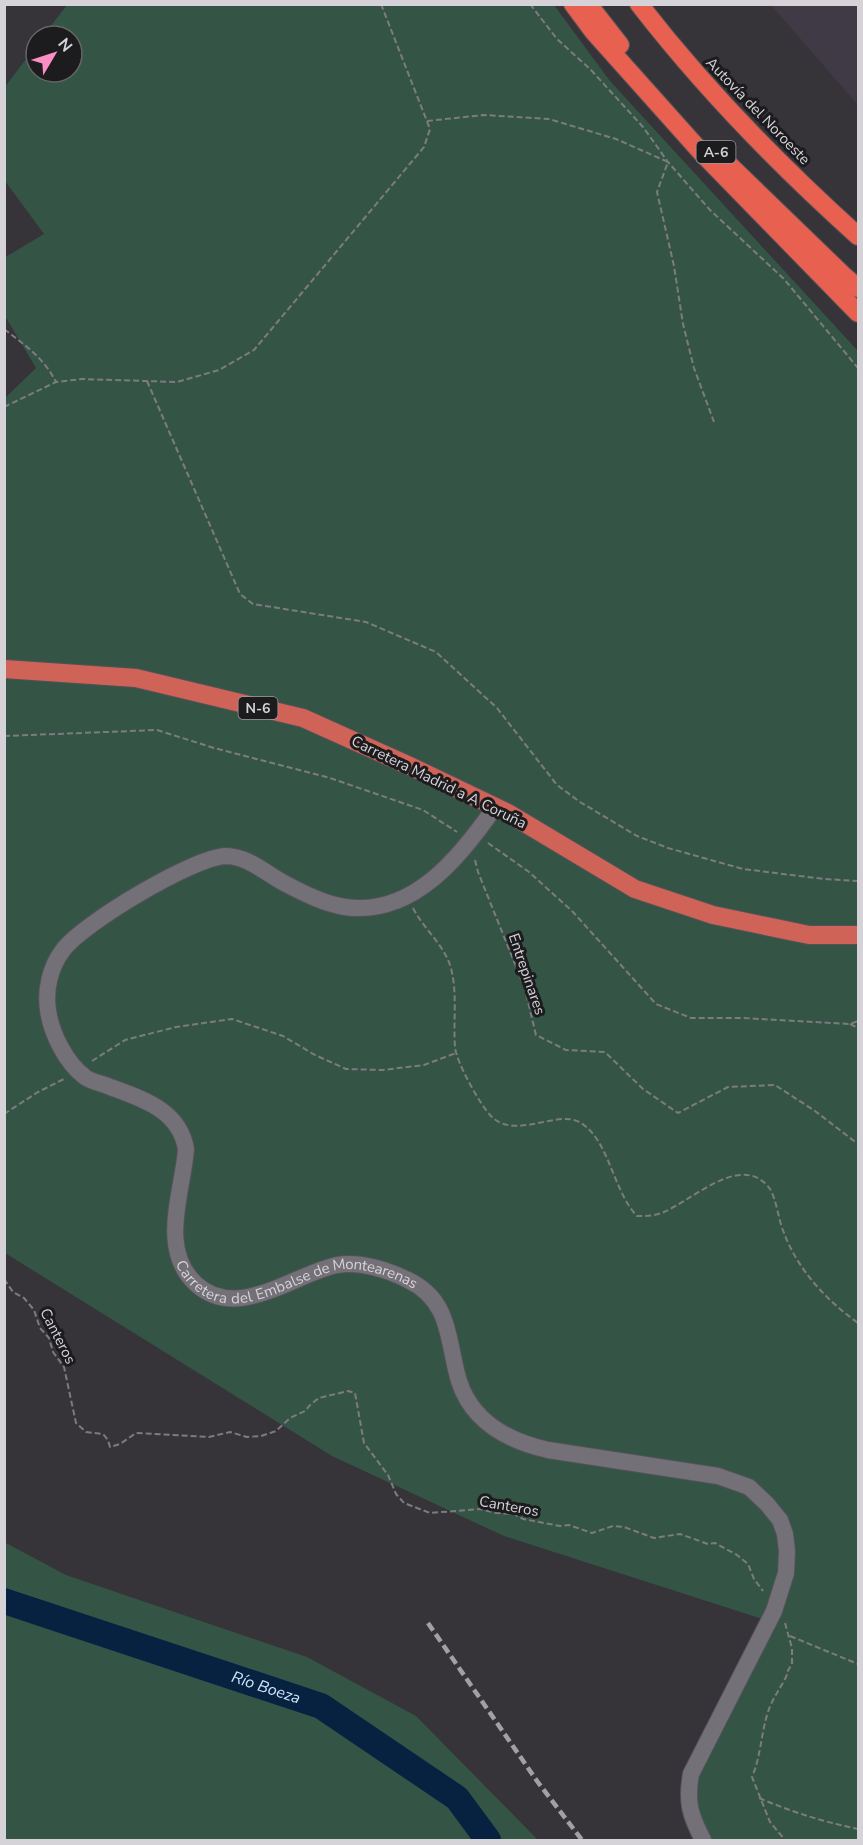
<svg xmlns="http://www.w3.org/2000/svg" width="863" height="1845" font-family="'Nunito Sans',sans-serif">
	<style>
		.built { fill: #403a46 }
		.green { fill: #345546 }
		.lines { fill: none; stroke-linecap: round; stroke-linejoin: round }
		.river { stroke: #072241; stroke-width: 26 }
		.minor-casing { stroke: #545258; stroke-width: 18 }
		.trunk-casing { stroke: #545258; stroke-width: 20 }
		.motorway-casing { stroke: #545258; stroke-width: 20 }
		.path { stroke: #7d7b80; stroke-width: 2; stroke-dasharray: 6 3; stroke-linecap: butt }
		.minor { stroke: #747078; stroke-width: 16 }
		.trunk { stroke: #d06358; stroke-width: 18 }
		.motorway { stroke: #e76050; stroke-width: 18 }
		.rail { stroke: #a2a0a5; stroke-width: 4.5; stroke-dasharray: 9 4.5; stroke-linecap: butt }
		.labels { text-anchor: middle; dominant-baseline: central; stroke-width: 6; stroke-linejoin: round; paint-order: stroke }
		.shield { fill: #1c1b1e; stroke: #9e9ca0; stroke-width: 1.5 }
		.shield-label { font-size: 14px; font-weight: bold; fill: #d5d3d8 }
		.street-label { font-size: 15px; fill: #d5d3d8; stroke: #1c1b1e }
		.water-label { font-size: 16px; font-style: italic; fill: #d1e4fc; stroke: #1c1b1e }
	</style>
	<rect width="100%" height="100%" fill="#363339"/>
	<path class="built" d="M771,5h87v100z"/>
	<g class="green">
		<path d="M67,5h487l56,76 248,270v1489h-151l-14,-24v-33l76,-162 -265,-85 -172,-80 -327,-203 -1,-854 32,-31 -31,-52 -1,-58 40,-24 -39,-53 -1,-93 32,-42v26h36v-36h-29z"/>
		<path d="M4,1542l62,33 241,82 109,59 122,124h-533z"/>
	</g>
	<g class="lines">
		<path class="river" id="s1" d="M4,1601l317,105 136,92 31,42"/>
		<defs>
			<g id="minor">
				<path id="s2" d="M495,807c-34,49 -82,110 -150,100 -20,-3 -40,-13 -59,-23 -18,-9 -38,-28 -60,-28 -33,1 -144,68 -163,94 -13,17 -18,40 -15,60 3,23 18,53 37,67 5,4 14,6 20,8 34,13 74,23 81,64 -3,43 -28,100 10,135 41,38 98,-10 141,-19 23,-4 51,5 71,15 44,21 39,62 51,101 13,41 49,60 89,69l170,26 31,11 18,17 13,16 5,14 2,17 -1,22 -12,38 -83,163c-5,28 -1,41 12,66"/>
			</g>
			<path id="trunk" d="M4,669l132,9 167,40 109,49 96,46 127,76 78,26 96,20h49"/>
			<g id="motorway">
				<path d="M573,4l20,27 109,122 156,160"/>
				<path d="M588,4l32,41"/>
				<path d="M639,4c65,84 140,161 219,232"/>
				<path d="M721,157l122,118 15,13"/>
			</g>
		</defs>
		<use href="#minor" class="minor-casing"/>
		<use href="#trunk" class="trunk-casing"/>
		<use href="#motorway" class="motorway-casing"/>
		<g class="path">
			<path d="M530,4l27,35 34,31 52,57 25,35 42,48 74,69 74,89"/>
			<path d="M427,121l57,-6 65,4 67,20 52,23 -11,30 17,74 9,58 11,44 20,54"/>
			<path d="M4,329c22,17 39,28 52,53"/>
			<path d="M147,381l93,213 13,10 113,18 70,30 61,56 60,77 23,17 57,34 31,12 75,21 81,10 34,2"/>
			<path d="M4,407l52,-25 26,-3 95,3 42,-12 35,-20 170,-203 6,-18 -49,-125"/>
			<path d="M4,736l153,-6 57,18 116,30 93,32 34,22"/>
			<path d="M488,843l41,29 44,40 83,92 35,14h52l107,6 8,-3"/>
			<path d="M475,860l3,12 47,117 11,46 30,15 39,2 38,37 35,24 50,-26 47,-2 40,26 43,33"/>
			<path d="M413,908c10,20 30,36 37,57 8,25 3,56 5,82 1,15 25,57 35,68 24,27 68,-7 91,8 28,17 32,68 56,93 9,0 18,0 27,-4 23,-10 57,-40 83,-37 9,0 18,7 23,14 7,12 8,30 14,44 14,37 42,67 74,90"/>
			<path d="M850,1024l8,4"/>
			<path d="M92,1061l33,-21 51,-13 56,-8 51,17 32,19 31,14 37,1 41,-5 32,-12"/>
			<path d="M4,1114l34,-22 26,-13"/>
			<path d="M4,1279l9,13 11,6 10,12 6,18 9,10 4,14 11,15 12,56 10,9 17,2 5,6 2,7 10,-3 16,-11 73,4 21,-5 17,5 14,-1 15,-5 14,-13 15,-7 6,-7 8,-6 29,-7 7,2 9,50 24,32 8,19 8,9 26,10 50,-4 16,4 18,1 9,5 37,7 9,-1 23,8 21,-7 11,1 30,11 26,-4 28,10 7,-1 22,12 11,9 6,15 9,12"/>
			<path d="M785,1623l7,25v17c-5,5 -4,7 -6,12 -6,12 -14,22 -18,35 -7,21 -7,44 -16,65l18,45 15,18"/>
			<path d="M790,1636l68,28"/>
			<path d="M759,1798c33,14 65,24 99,31"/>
		</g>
		<use href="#minor" class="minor"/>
		<use href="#trunk" class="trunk"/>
		<use href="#motorway" class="motorway"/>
		<path class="rail" d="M428,1623l109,158 45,59"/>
	</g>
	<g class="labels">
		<g class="shield">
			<rect x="696.5" y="141" width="39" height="22" rx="4.5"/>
			<rect x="238.5" y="697" width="39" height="22" rx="4.5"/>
		</g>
		<g class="shield-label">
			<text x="716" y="152">A-6</text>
			<text x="258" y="708">N-6</text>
		</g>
		<g class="street-label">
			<text transform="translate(758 111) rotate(46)">Autovía del Noroeste</text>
			<text transform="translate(439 782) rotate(26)">Carretera Madrid a A Coruña</text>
			<text transform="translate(527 974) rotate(71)">Entrepinares</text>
			<text stroke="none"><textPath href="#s2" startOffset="1028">Carretera del Embalse de Montearenas</textPath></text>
			<text transform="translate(58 1336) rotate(63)">Canteros</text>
			<text transform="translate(509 1506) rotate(10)">Canteros</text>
		</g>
		<g class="water-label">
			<text stroke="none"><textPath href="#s1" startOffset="276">Río Boeza</textPath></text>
		</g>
	</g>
	<rect width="863" height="1845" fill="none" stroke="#d5d3d8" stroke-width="12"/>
	<g transform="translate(54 54) rotate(51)"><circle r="28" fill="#1c1b1e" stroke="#666568" stroke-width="1.5"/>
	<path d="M0-4.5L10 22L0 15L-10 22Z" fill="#fb8fc5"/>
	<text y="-9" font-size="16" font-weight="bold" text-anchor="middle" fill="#d5d3d8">N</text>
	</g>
</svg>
